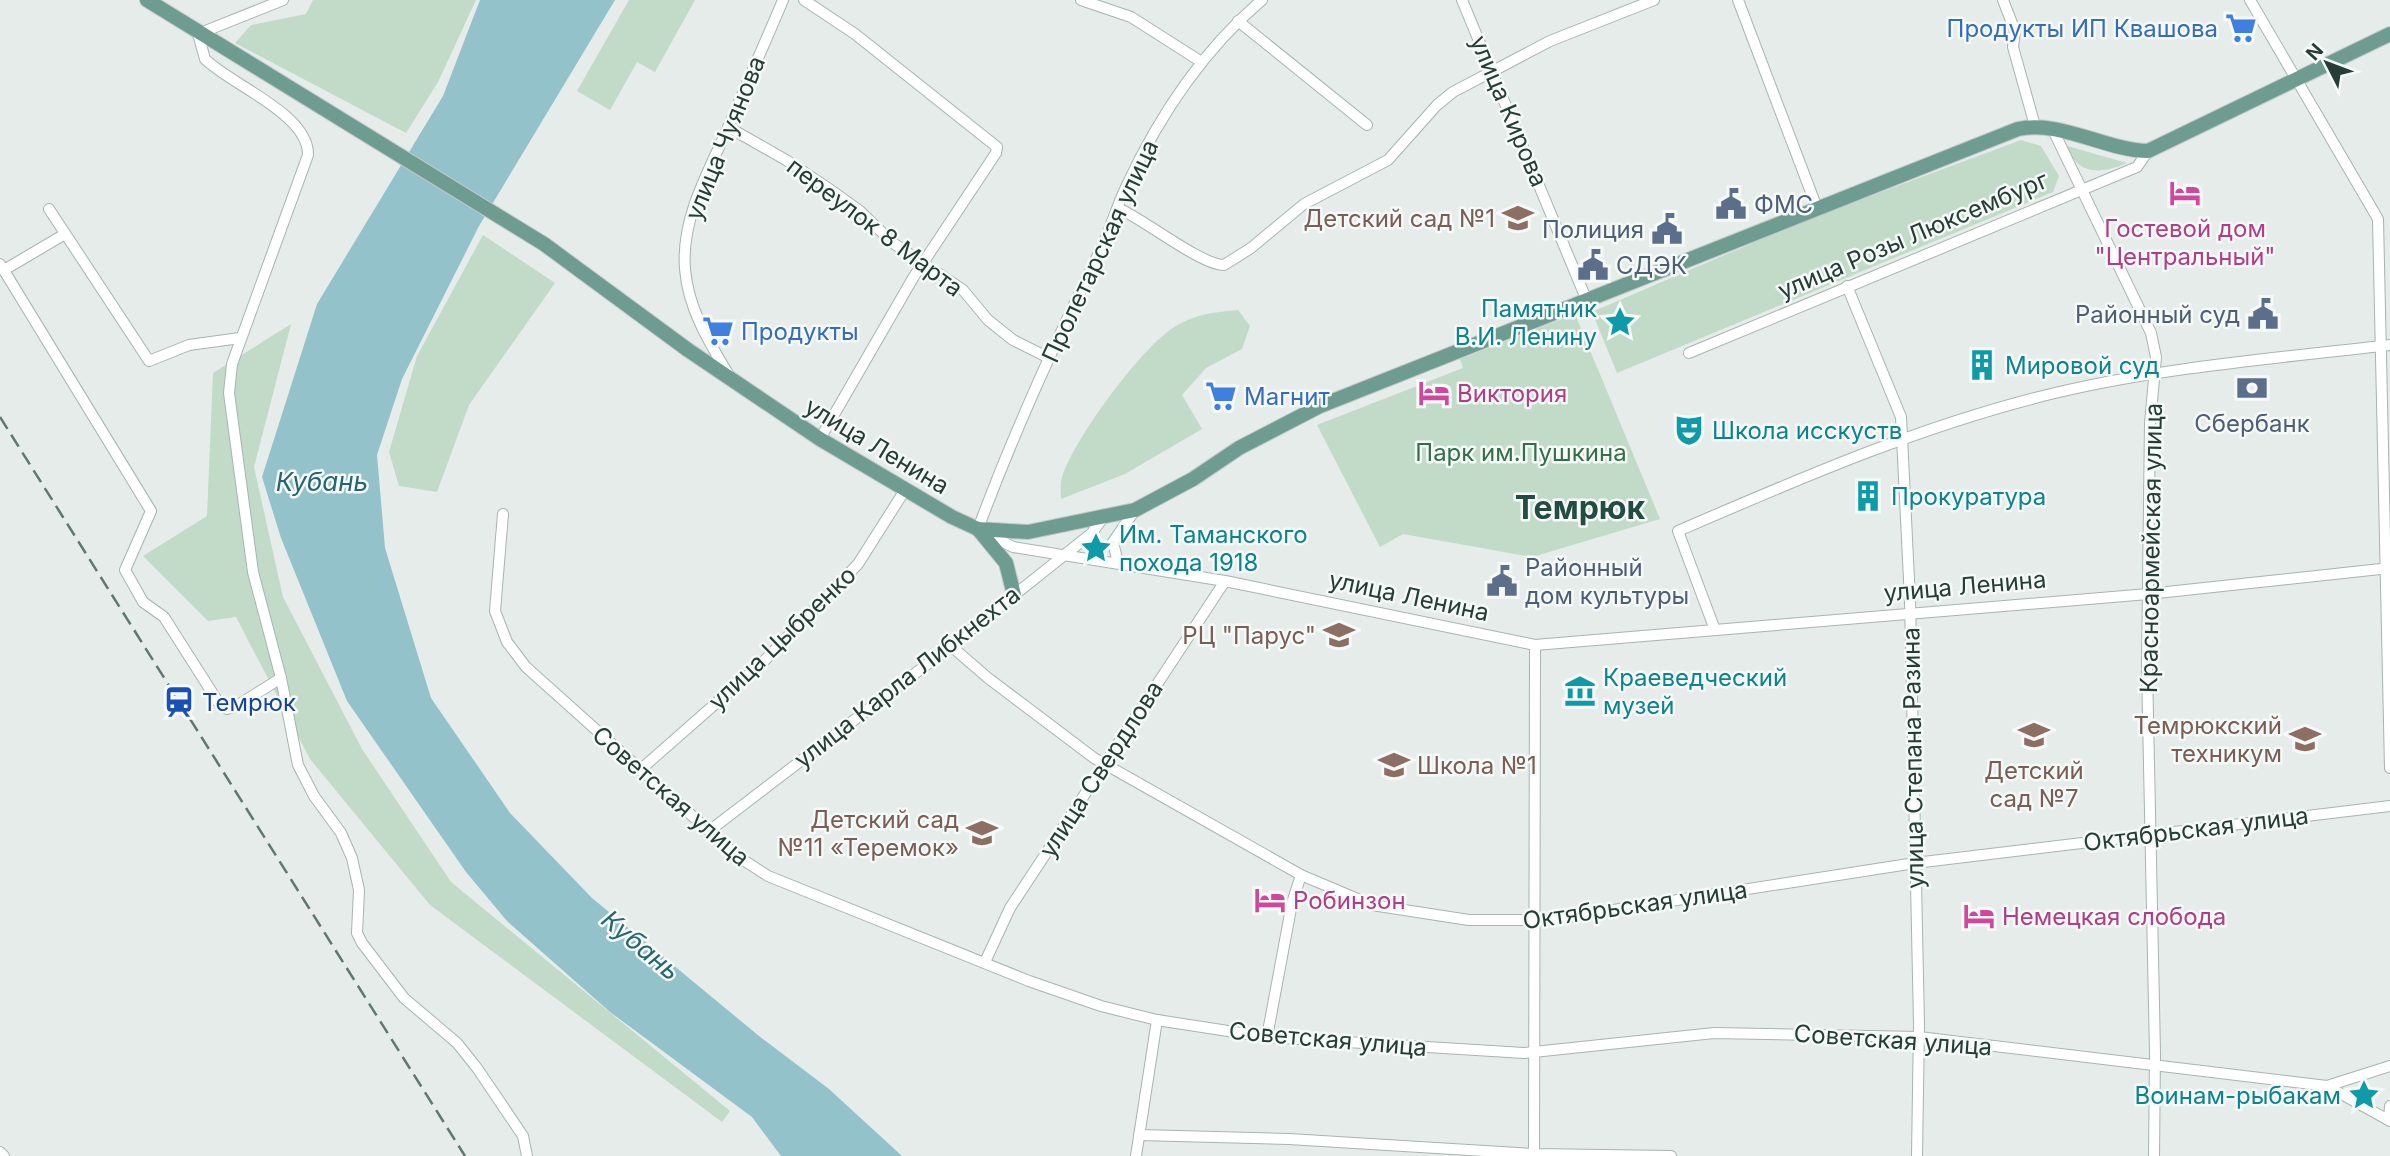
<svg xmlns="http://www.w3.org/2000/svg" width="2390" height="1156" font-family="Inter,sans-serif">
	<style>
		.green { fill: #c1dbc8 }
		.water { fill: #94c2ca }
		.lines { fill: none; stroke-linecap: round; stroke-linejoin: round }
		.minor-casing { stroke: #a8b4b0; stroke-width: 12 }
		.major-casing { stroke: #c2c8c7; stroke-width: 16 }
		.minor { stroke: #fff; stroke-width: 10 }
		.major { stroke: #6f9c91; stroke-width: 14 }
		.rail { stroke: #617771; stroke-width: 2.5; stroke-dasharray: 14 7; stroke-linecap: butt }
		.labels { text-anchor: middle; dominant-baseline: central; stroke-width: 5; stroke-linejoin: round; paint-order: stroke }
		.shop-label { font-size: 24px; fill: #366cbe; stroke: #f5f9f7; text-anchor: start }
		.street-label { font-size: 24px; fill: #263c36; stroke: #f5f9f7 }
		.service-label { font-size: 24px; fill: #4e5e75; stroke: #f5f9f7; text-anchor: start }
		.education-label { font-size: 24px; fill: #785e54; stroke: #f5f9f7; text-anchor: end }
		.hotel-label { font-size: 24px; fill: #b23c85; stroke: #f5f9f7; text-anchor: start }
		.culture-label { font-size: 24px; fill: #0d838f; stroke: #f5f9f7; text-anchor: start }
		.park-label { font-size: 24px; fill: #356e4b; stroke: #f5f9f7 }
		.transit-label { font-size: 24px; fill: #164399; stroke: #f5f9f7; text-anchor: start }
		.water-label { font-size: 26px; font-style: italic; fill: #276571; stroke: #f5f9f7 }
		.district-label { font-size: 32px; font-weight: bold; fill: #244c42; stroke: #f5f9f7 }
	</style>
	<rect width="100%" height="100%" fill="#e5ece9"/>
	<g class="green">
		<path d="M313,0h163l-38,82 -32,51 -171,-90 16,-18 55,-11z"/>
		<path d="M629,0h66l-40,72 -18,-10 -27,48 -33,-19z"/>
		<path d="M2021,140l20,6 18,30 -6,16 -436,181 -25,-61 214,-92z"/>
		<path d="M2067,146l60,17c-25,11 -50,13 -60,-17z"/>
		<path d="M483,235l72,48 -86,122 -32,87 -38,-6 -10,-34 28,-96z"/>
		<path d="M1238,310l12,16 -8,23 -36,19 -24,27 20,34 -77,45 -64,25c0,-7 -1,-16 1,-22 12,-38 80,-131 114,-151 19,-12 40,-14 62,-16z"/>
		<path d="M1575,314l85,205 -128,38 -129,-23 -23,13 -63,-122 146,-57 -3,-9z"/>
		<path d="M291,324l-37,143 29,130 79,152 89,133 279,229 -8,11 -292,-217 -120,-146 -74,-142 -28,4 -65,-65 64,-40 6,-143z"/>
	</g>
	<path class="water" d="M480,0h135l-136,226 -77,153 -25,76 8,93 46,150 79,115 82,85 167,138 70,53 73,67h-121l-29,-39 -142,-105 -103,-91 -41,-49 -119,-171 -66,-163 -19,-61 55,-173 126,-208z"/>
	<g class="lines">
		<defs>
			<g id="minor">
				<path d="M283,0l-85,34 7,25c26,26 104,55 103,96l-76,209 -3,29 24,179 28,106 17,87 16,31 27,37 11,25 7,32 -2,43 5,10 42,55 53,45 20,25 46,68 4,20"/>
				<path d="M804,0l51,34 142,113 -1,6 -83,125 -93,161"/>
				<path d="M1081,0l50,17 69,44"/>
				<path d="M1262,0c-60,51 -103,116 -136,187 -10,21 -16,43 -26,64 -45,91 -87,183 -122,278l35,18 212,34 310,64 613,-51 242,-26"/>
				<path d="M1462,0l125,301"/>
				<path d="M1738,0l79,208"/>
				<path d="M2003,0l12,31 -2,16 22,79"/>
				<path d="M2250,0l128,219 12,549"/>
				<path d="M1238,21l129,104"/>
				<path d="M728,127l58,33 49,33 25,18 33,32 70,47 25,30 25,20 36,18"/>
				<path d="M2053,130l98,203 5,24 -6,66 -3,245 8,385 -1,103"/>
				<path d="M1118,208c27,12 83,57 106,57l27,-17 53,-44 84,-44 49,-55 16,-13 97,-51 104,-41"/>
				<path d="M49,209l100,152 40,-16 51,-7"/>
				<path d="M0,264l151,247 -26,59 18,32 21,15 56,88 7,4 8,-2 46,-29"/>
				<path d="M4,270l61,-36"/>
				<path d="M1847,286l54,131 9,183 9,424 -2,132"/>
				<path d="M1689,353l448,-186 11,-16"/>
				<path d="M730,377c-20,-33 -42,-68 -45,-108 -4,-50 23,-97 43,-141 18,-43 37,-85 55,-128"/>
				<path d="M503,514l-8,97 12,31 19,25 211,189 31,20 261,105 72,25 56,14 110,17 257,16 190,-20 205,4 408,49 63,-20"/>
				<path d="M1118,563l-5,-21 22,-32"/>
				<path d="M1715,630l-37,-99c123,-53 247,-107 377,-138 109,-26 224,-35 335,-48"/>
				<path d="M951,646l37,32 106,80 207,117 71,30 97,15h80l366,-57 475,-57"/>
				<path d="M640,770l124,-109 94,-97 47,-74"/>
				<path d="M709,831l225,-172 158,-126 10,-14"/>
				<path d="M985,962l25,-54 215,-327"/>
				<path d="M1267,1037l25,-134 9,-28"/>
				<path d="M2327,1086l63,35"/>
				<path d="M2389,1120l1,-14"/>
				<path d="M1139,1135l150,4 245,15 137,2"/>
				<path d="M0,1152l4,4"/>
				<path d="M1136,1156l21,-136"/>
				<path d="M1534,1156l1,-511"/>
			</g>
			<g id="major">
				<path d="M147,0l397,244 144,106 132,89 132,78 26,12 50,3 107,-22 58,-31 46,-31 81,-42 698,-277c43,-9 87,21 130,22l242,-117"/>
				<path d="M978,529l28,34 8,32"/>
			</g>
		</defs>
		<use href="#minor" class="minor-casing"/>
		<use href="#major" class="major-casing"/>
		<use href="#minor" class="minor"/>
		<use href="#major" class="major"/>
		<path class="rail" d="M0,417l465,739"/>
	</g>
	<defs>
		<symbol id="supermarket-bare" viewBox="-9 -9 18 18"><path d="M-6-5.5h2.5l.6 2H6L4.5 2H-2.5L-4.4-4H-6ZM-1.5 3.2a1.3 1.3 0 1 0 .1 0ZM3 3.2a1.3 1.3 0 1 0 .1 0Z" fill="#3f7fe0" stroke="#f5f9f7" stroke-width="2.5" paint-order="stroke"/></symbol>
		<symbol id="hotel-bare" viewBox="-9 -9 18 18"><path d="M-6-4.5h1.5V1H6V5H4.5V3h-9V5H-6ZM-4 0a1.8 1.8 0 1 1 3.6 0ZM.5 0V-2.5h3Q6-2.5 6 0Z" fill="#d1479c" stroke="#f5f9f7" stroke-width="2.5" paint-order="stroke"/></symbol>
		<symbol id="civic-bare" viewBox="-9 -9 18 18"><path d="M-.6-6.5H3V-4.5H.6V-3L4-1V1h2V6H-6V1h2V-1L-.6-3ZM-1.2 2.5V6h2.4V2.5Z" fill="#5c6f8a" stroke="#f5f9f7" stroke-width="2.5" paint-order="stroke"/></symbol>
		<symbol id="school-bare" viewBox="-9 -9 18 18"><path d="M0-5L7-2L0 1L-7-2ZM-4 1L0 2.5L4 1V4Q0 6-4 4Z" fill="#8d6e63" stroke="#f5f9f7" stroke-width="2.5" paint-order="stroke"/></symbol>
		<symbol id="sight-bare" viewBox="-9 -9 18 18"><path d="M0-6L1.8-2.2L6-1.7L2.9 1.2L3.7 5.4L0 3.3L-3.7 5.4L-2.9 1.2L-6-1.7L-1.8-2.2Z" fill="#0f9aa8" stroke="#f5f9f7" stroke-width="2.5" paint-order="stroke"/></symbol>
		<symbol id="building-bare" viewBox="-9 -9 18 18"><path d="M-4-6H4V6H1V3H-1V6H-4ZM-2.5-4.3h1.7v1.8h-1.7ZM.8-4.3h1.7v1.8H.8ZM-2.5-1h1.7V.8h-1.7ZM.8-1h1.7V.8H.8Z" fill="#0f9aa8" stroke="#f5f9f7" stroke-width="2.5" paint-order="stroke"/></symbol>
		<symbol id="bank-bare" viewBox="-9 -9 18 18"><path d="M-6-4H6V4H-6ZM0-2.3a2.3 2.3 0 1 0 0 4.6a2.3 2.3 0 1 0 0-4.6Z" fill="#5c6f8a" stroke="#f5f9f7" stroke-width="2.5" paint-order="stroke"/></symbol>
		<symbol id="theatre-bare" viewBox="-9 -9 18 18"><path d="M-5-5.5Q0-4 5-5.5V0Q5 5 0 6Q-5 5-5 0ZM-3.3-2.5H-1v1.5H-3.3ZM1-2.5H3.3v1.5H1ZM-2.8 1Q0 5.5 2.8 1Z" fill="#0f9aa8" stroke="#f5f9f7" stroke-width="2.5" paint-order="stroke"/></symbol>
		<symbol id="museum-bare" viewBox="-9 -9 18 18"><path d="M0-6L6-3V-2H-6V-3ZM-5-1h2V3h-2ZM-1-1h2V3h-2ZM3-1h2V3H3ZM-6 4H6V6H-6Z" fill="#0f9aa8" stroke="#f5f9f7" stroke-width="2.5" paint-order="stroke"/></symbol>
		<symbol id="station-bare" viewBox="-9 -9 18 18"><path d="M-3-6H3Q5-6 5-4V2Q5 4 3 4L4.5 6H3L1.5 4h-3L-3 6H-4.5L-3 4Q-5 4-5 2V-4Q-5-6-3-6ZM-3.5-4v3h7v-3ZM-3.5 1v1.5H-2V1ZM2 1v1.5H3.5V1Z" fill="#1a4fb4" stroke="#f5f9f7" stroke-width="2.5" paint-order="stroke"/></symbol>
		<symbol id="university-bare" viewBox="-9 -9 18 18"><path d="M0-5L7-2L0 1L-7-2ZM-4 1L0 2.5L4 1V4Q0 6-4 4Z" fill="#8d6e63" stroke="#f5f9f7" stroke-width="2.5" paint-order="stroke"/></symbol>
	</defs>
	<g fill-rule="evenodd">
		<use href="#supermarket-bare" x="2219" y="6" width="44" height="44"/>
		<use href="#hotel-bare" x="2163" y="171" width="44" height="44"/>
		<use href="#civic-bare" x="1709" y="182" width="44" height="44"/>
		<use href="#school-bare" x="1496" y="196" width="44" height="44"/>
		<use href="#civic-bare" x="1645" y="207" width="44" height="44"/>
		<use href="#civic-bare" x="1571" y="243" width="44" height="44"/>
		<use href="#civic-bare" x="2241" y="292" width="44" height="44"/>
		<use href="#sight-bare" x="1598" y="300" width="44" height="44"/>
		<use href="#supermarket-bare" x="696" y="309" width="44" height="44"/>
		<use href="#building-bare" x="1960" y="343" width="44" height="44"/>
		<use href="#bank-bare" x="2230" y="366" width="44" height="44"/>
		<use href="#hotel-bare" x="1412" y="371" width="44" height="44"/>
		<use href="#supermarket-bare" x="1199" y="374" width="44" height="44"/>
		<use href="#theatre-bare" x="1667" y="408" width="44" height="44"/>
		<use href="#building-bare" x="1846" y="474" width="44" height="44"/>
		<use href="#sight-bare" x="1074" y="526" width="44" height="44"/>
		<use href="#civic-bare" x="1480" y="559" width="44" height="44"/>
		<use href="#school-bare" x="1317" y="613" width="44" height="44"/>
		<use href="#museum-bare" x="1558" y="669" width="44" height="44"/>
		<use href="#station-bare" x="157" y="680" width="44" height="44"/>
		<use href="#school-bare" x="2012" y="713" width="44" height="44"/>
		<use href="#university-bare" x="2283" y="717" width="44" height="44"/>
		<use href="#school-bare" x="1372" y="743" width="44" height="44"/>
		<use href="#school-bare" x="960" y="811" width="44" height="44"/>
		<use href="#hotel-bare" x="1248" y="878" width="44" height="44"/>
		<use href="#hotel-bare" x="1957" y="894" width="44" height="44"/>
		<use href="#sight-bare" x="2342" y="1073" width="44" height="44"/>
	</g>
	<g class="labels">
		<g class="shop-label">
			<text x="2218" y="28" text-anchor="end">Продукты ИП Квашова</text>
			<text x="741" y="331">Продукты</text>
			<text x="1244" y="396">Магнит</text>
		</g>
		<g class="street-label">
			<text transform="translate(1509 111) rotate(67)">улица Кирова</text>
			<text transform="translate(725 138) rotate(-68)">улица Чуянова</text>
			<text transform="translate(875 227) rotate(37)">переулок 8 Марта</text>
			<text transform="translate(1913 235) rotate(-23)">улица Розы Люксембург</text>
			<text transform="translate(1100 251) rotate(-65)">Пролетарская улица</text>
			<text transform="translate(877 446) rotate(31)">улица Ленина</text>
			<text transform="translate(2151 548) rotate(-89)">Красноармейская улица</text>
			<text transform="translate(1965 586) rotate(-5)">улица Ленина</text>
			<text transform="translate(1409 596) rotate(12)">улица Ленина</text>
			<text transform="translate(782 638) rotate(-44)">улица Цыбренко</text>
			<text transform="translate(907 677) rotate(-38)">улица Карла Либкнехта</text>
			<text transform="translate(1913 758) rotate(-91)">улица Степана Разина</text>
			<text transform="translate(1101 769) rotate(-57)">улица Свердлова</text>
			<text transform="translate(671 796) rotate(41)">Советская улица</text>
			<text transform="translate(2196 829) rotate(-7)">Октябрьская улица</text>
			<text transform="translate(1635 905) rotate(-8)">Октябрьская улица</text>
			<text transform="translate(1328 1039) rotate(5)">Советская улица</text>
			<text transform="translate(1893 1040) rotate(4)">Советская улица</text>
		</g>
		<g class="service-label">
			<text x="1754" y="204">ФМС</text>
			<text x="1644" y="229" text-anchor="end">Полиция</text>
			<text x="1616" y="265">СДЭК</text>
			<text x="2240" y="314" text-anchor="end">Районный суд</text>
			<text x="2252" y="423" text-anchor="middle">Сбербанк</text>
			<text x="1525" y="567">Районный<tspan x="1525" dy="28">дом культуры</tspan></text>
		</g>
		<g class="education-label">
			<text x="1495" y="218">Детский сад №1</text>
			<text x="1316" y="635">РЦ "Парус"</text>
			<text x="2282" y="725">Темрюкский<tspan x="2282" dy="28">техникум</tspan></text>
			<text x="1417" y="765" text-anchor="start">Школа №1</text>
			<text x="2034" y="770" text-anchor="middle">Детский<tspan x="2034" dy="28">сад №7</tspan></text>
			<text x="959" y="819">Детский сад<tspan x="959" dy="28">№11 «Теремок»</tspan></text>
		</g>
		<g class="hotel-label">
			<text x="2185" y="228" text-anchor="middle">Гостевой дом<tspan x="2185" dy="28">"Центральный"</tspan></text>
			<text x="1457" y="393">Виктория</text>
			<text x="1293" y="900">Робинзон</text>
			<text x="2002" y="916">Немецкая слобода</text>
		</g>
		<g class="culture-label">
			<text x="1597" y="308" text-anchor="end">Памятник<tspan x="1597" dy="28">В.И. Ленину</tspan></text>
			<text x="2005" y="365">Мировой суд</text>
			<text x="1712" y="430">Школа исскуств</text>
			<text x="1891" y="496">Прокуратура</text>
			<text x="1119" y="534">Им. Таманского<tspan x="1119" dy="28">похода 1918</tspan></text>
			<text x="1603" y="677">Краеведческий<tspan x="1603" dy="28">музей</tspan></text>
			<text x="2341" y="1095" text-anchor="end">Воинам-рыбакам</text>
		</g>
		<g class="park-label">
			<text x="1521" y="452">Парк им.Пушкина</text>
		</g>
		<g class="transit-label">
			<text x="202" y="702">Темрюк</text>
		</g>
		<g class="water-label">
			<text x="322" y="481">Кубань</text>
			<text transform="translate(641 945) rotate(40)">Кубань</text>
		</g>
		<g class="district-label">
			<text x="1580" y="507">Темрюк</text>
		</g>
	</g>
	<g transform="translate(2327 63) rotate(312)" stroke="#f5f9f7" stroke-width="5" paint-order="stroke">
	<path d="M0-5L12 26L0 18L-12 26Z" fill="#263c36"/>
	<text y="-10" font-size="19" font-weight="bold" text-anchor="middle" fill="#263c36">N</text>
	</g>
</svg>
